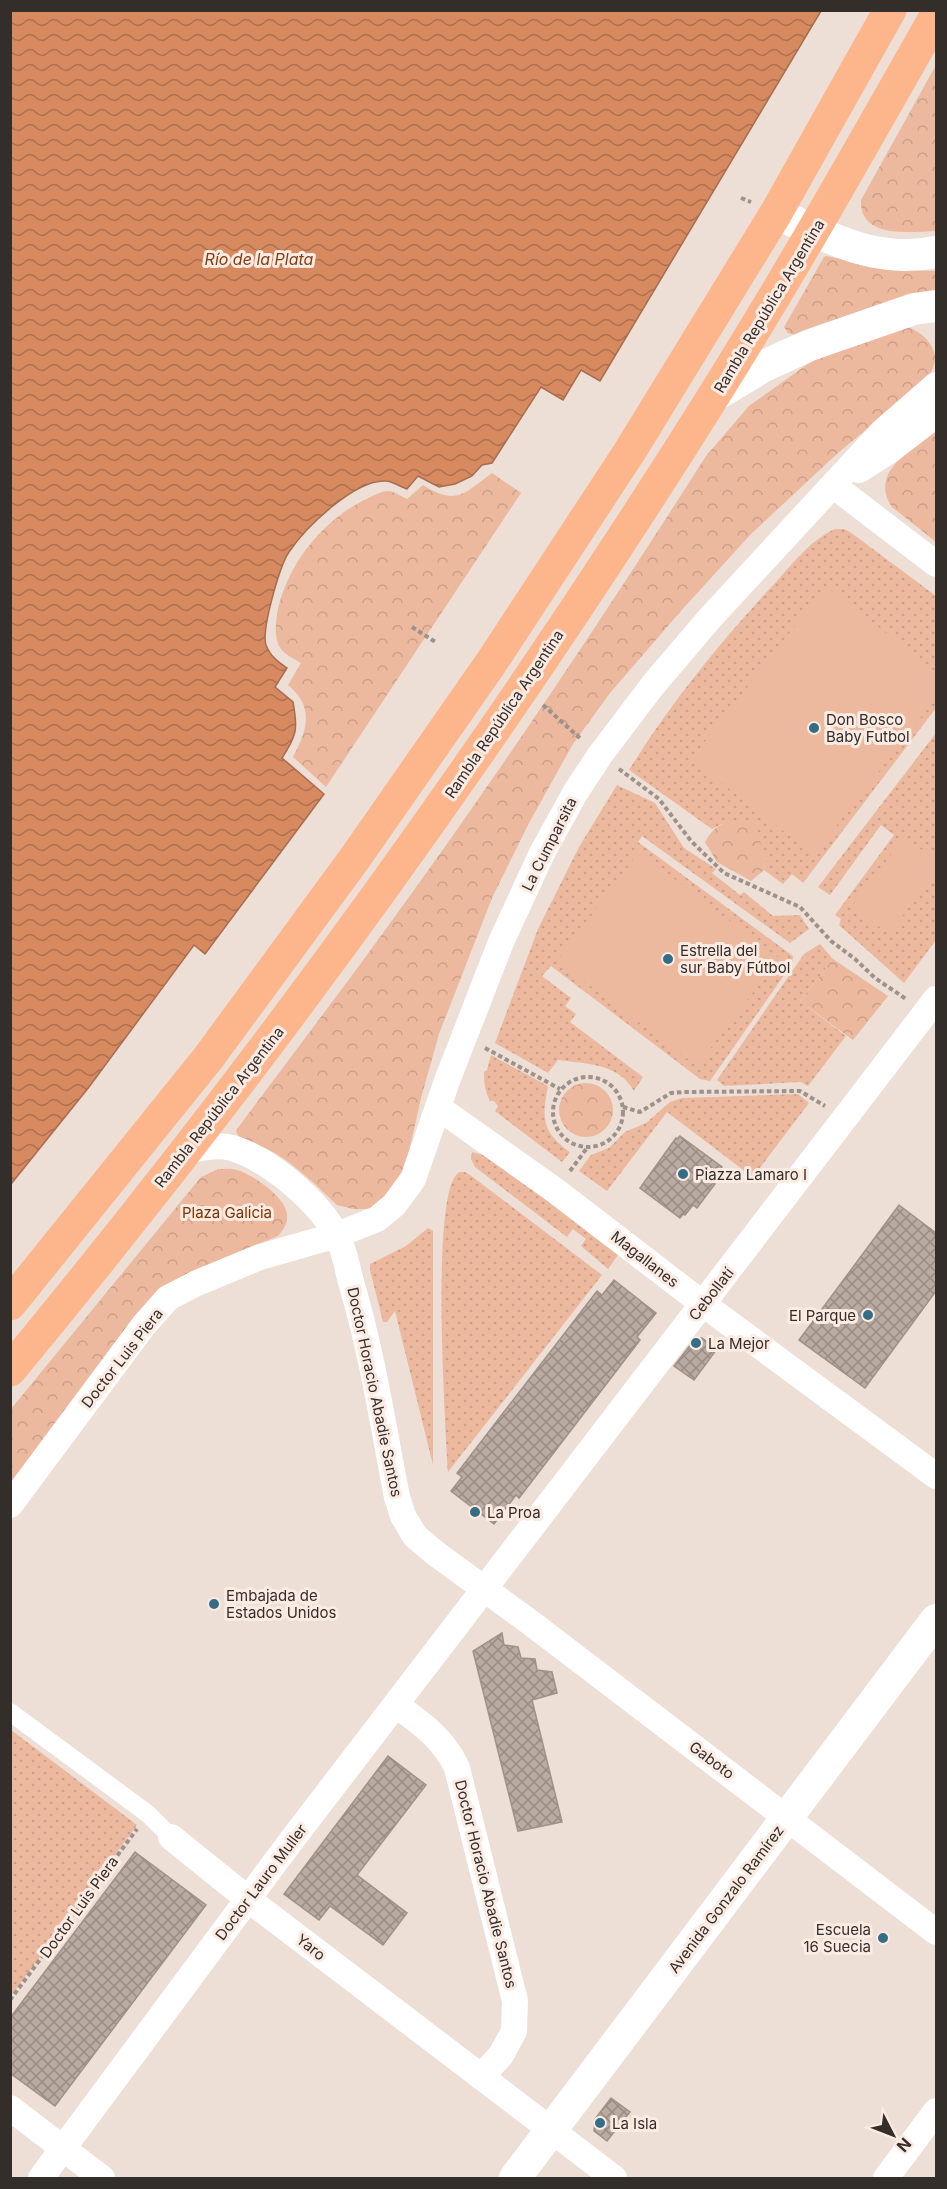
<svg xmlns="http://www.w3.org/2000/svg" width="947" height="2189" font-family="Inter,sans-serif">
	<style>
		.grass { fill: url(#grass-dots) }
		.park { fill: url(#park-crowns) }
		.pitch { fill: #ecb99f }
		.water { fill: url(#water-waves); stroke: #a66e50; stroke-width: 1.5 }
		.building { fill: url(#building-cross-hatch); stroke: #9f918a; stroke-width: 1.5 }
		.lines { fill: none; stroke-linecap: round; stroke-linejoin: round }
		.path { stroke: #9c918b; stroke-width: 4; stroke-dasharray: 4.5 3; stroke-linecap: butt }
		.pedestrian { stroke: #fff; stroke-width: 18 }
		.minor { stroke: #fff; stroke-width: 26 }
		.tertiary { stroke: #fff; stroke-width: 32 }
		.primary { stroke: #fdb68c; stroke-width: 33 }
		.poi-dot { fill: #336d86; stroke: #fbebe3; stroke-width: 2 }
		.labels { text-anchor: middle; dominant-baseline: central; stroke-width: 6; stroke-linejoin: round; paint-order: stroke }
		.street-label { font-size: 15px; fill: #342e2b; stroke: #fbebe3 }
		.poi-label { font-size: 15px; fill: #342e2b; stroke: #fbebe3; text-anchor: start }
		.park-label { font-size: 15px; fill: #7b3400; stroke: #fbebe3 }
		.water-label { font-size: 16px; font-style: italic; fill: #843d0e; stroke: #fbebe3 }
	</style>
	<defs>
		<pattern id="grass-dots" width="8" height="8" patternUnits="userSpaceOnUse" patternTransform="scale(1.5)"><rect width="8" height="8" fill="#ecb99f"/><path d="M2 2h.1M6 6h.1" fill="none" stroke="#cb9f89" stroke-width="1.8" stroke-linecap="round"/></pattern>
		<pattern id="park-crowns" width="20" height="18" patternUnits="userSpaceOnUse" patternTransform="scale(1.5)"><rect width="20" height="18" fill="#ecb99f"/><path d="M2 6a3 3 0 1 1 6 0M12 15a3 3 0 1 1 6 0" fill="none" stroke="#cb9f89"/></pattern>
		<pattern id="water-waves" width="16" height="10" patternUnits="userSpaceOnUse" patternTransform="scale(1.5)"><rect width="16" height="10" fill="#d78960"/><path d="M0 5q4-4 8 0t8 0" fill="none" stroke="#af704f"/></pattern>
		<pattern id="building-cross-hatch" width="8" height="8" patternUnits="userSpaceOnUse" patternTransform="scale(1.5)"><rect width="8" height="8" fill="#b9aaa2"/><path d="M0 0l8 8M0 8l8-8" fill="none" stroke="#978b84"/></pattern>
	</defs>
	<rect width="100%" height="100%" fill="#edded6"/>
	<g class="grass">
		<path d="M835,529h9l6,3 86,64v112l-133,175 -11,-9 -9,10 -19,-14 2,-12 -44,-34 -10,5 -83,-59c43,-69 93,-130 148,-189 17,-19 35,-42 58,-52z"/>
		<path d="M936,733v207l-32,43 -65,-58 2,-6 -6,-4 59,-80 -13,-10 -51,70 -12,-8z"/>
		<path d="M617,785l38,18 29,45 32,21 -4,4 28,22 4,-3 29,24 27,-1 9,14 -19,14 -148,-107 -4,6 155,114 -1,8 -82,117 -10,-2 -149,-113 -9,10 29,22 -6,8 11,8 -6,8 73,55 -9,14c-16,-28 -47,-27 -76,-31l-10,13 -53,-30 43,-114 41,-82z"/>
		<path d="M820,944l13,15 -33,42 46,35 -38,50 -7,-4 -77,4 -7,-6 87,-126z"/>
		<path d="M491,1055l57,31c-6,32 -7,45 22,66l-8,10 -67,-51 3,-5 -4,-5h-4c-5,-9 -6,-19 -6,-29l3,-2z"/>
		<path d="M798,1094l11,9 -53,70 -1,6 -88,-67 -60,79 -28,-20 12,-16 18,-7 16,-16 21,-9 24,-21 12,-4z"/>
		<path d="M472,1152l11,3 9,4 126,96 -10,14 -27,-23 5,-7 -13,-10 -6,8 -92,-70 -4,-8z"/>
		<path d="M460,1172h5l5,3 132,100 -154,197c-2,-39 -19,-288 12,-300z"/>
		<path d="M428,1228l5,3v234l-38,-154 -8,11h-4l-13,-52v-6l36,-18z"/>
		<path d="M11,1730l126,95 -126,171z"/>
	</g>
	<g class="park">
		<path d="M936,65v166c-26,1 -77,8 -75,-31z"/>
		<path d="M826,256l72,14 38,1v23l-141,41 -7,-2 -4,-6 40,-70z"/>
		<path d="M906,327c12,2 27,15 29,29 1,8 -4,16 -7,23l-89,73 -88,82 -71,78 -70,81 -37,51 -44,79 -37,75 -53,136 -18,64 -15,67 -12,27 -24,17h-17l-16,-4c-20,-19 -40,-39 -64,-53 -10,-6 -32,-9 -37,-20l1,-3c49,-66 98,-130 146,-196 113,-155 220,-315 323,-477l43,-50 67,-48z"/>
		<path d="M936,431v111l-44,-35c-24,-35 21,-58 44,-76z"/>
		<path d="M492,473l29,20 -195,294 -33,-30c15,-28 21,-51 -5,-72l13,-22c-8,-5 -18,-9 -22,-17 -5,-11 -3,-21 -2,-32 9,-48 44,-92 87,-114 7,-3 18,-10 26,-9 5,1 12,6 17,8l16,-14c33,21 41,9 69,-12z"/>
		<path d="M753,821l13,37 -2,12 -13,11 -34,-19 -12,-20c13,-23 24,-19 48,-21z"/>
		<path d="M833,959l55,37 -35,44 -53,-39z"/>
		<circle cx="586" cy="1110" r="27"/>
		<path d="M218,1169c6,0 13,-1 19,1 15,4 50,28 50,45 1,9 -4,15 -9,21l-81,34 -186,217v-78l190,-232z"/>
	</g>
	<g class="pitch">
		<path d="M826,586l110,86v26l-122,157 -123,-96z"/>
		<path d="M904,837l32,23v11l-47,63 -37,-28z"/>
		<path d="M639,852l140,106 -82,108 -140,-105z"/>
	</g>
	<path class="water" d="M11,10l810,1 -221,370 -19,-11 -18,30 -22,-13 -49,76 -10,2 -10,11 -17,8 -16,3 -21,-11 -11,13c-6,-2 -15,-8 -21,-8 -31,-2 -81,47 -97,71 -9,13 -28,78 -23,93 4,11 12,17 21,23l-12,19 18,15c5,27 4,33 -11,56l42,36 -119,160 -11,-9 -105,142 -78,97z"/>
	<g class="building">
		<path d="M680,1136l42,31 -11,14 4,3 -18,24 -4,-3 -8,10 -2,-1 -3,4 -40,-30 36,-50 1,1z"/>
		<path d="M899,1205l37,28v58l-71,97 -66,-48z"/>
		<path d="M614,1280l42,33 -19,24 3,3 -121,158 -3,-3 -22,29 -43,-33 11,-14 -5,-4 140,-182 5,4z"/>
		<path d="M702,1338l15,11 -23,31 -20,-14 21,-27z"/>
		<path d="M502,1633l2,12 14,2 3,11 14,1 2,11 15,2 5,21 -25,7 30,122 -44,9 -45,-180z"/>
		<path d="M388,1756l38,29 -69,90 50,38 -24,32 -53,-39 -11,14 -35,-26z"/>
		<path d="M135,1852l71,53 -151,201 -45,-33v-55z"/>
		<path d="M611,2098l19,14 -23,29 -13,-10 1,-12z"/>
	</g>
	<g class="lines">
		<g class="path">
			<path d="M741,198l10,4"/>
			<path d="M412,627l25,16"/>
			<path d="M543,705l39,35"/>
			<path d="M619,769l40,30 32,42 33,32 76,34 31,34 24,18 20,19 31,21"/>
			<path d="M485,1048l75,41"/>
			<circle cx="588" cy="1112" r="35"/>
			<path d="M623,1107l17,5 31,-19 12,-1 117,-1 25,15"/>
			<path d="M570,1171l17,-23"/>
			<path d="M10,2000l127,-171"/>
		</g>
		<path class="pedestrian" d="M10,1712l138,102 23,23"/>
		<g class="minor">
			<path d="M859,470l30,-19 47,-36"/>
			<path d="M834,486l102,78"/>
			<path d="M439,1108l117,83 147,113 233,172"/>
			<path d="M186,1151c14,-3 31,-7 46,-3 37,11 85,52 104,86 8,13 11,33 15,48 21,70 32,143 46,215l6,19 12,20 20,17 96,70 405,309"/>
			<path d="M10,1505l134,-180 24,-27 29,-15 63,-26 77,-22 40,-16 17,-14 19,-26 34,-98 54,-139 41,-89 33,-60 25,-38 53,-70 57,-67 172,-186 54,-47"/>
			<path d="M396,1705c25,18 48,34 61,63l58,233 -1,30 -13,24 -20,22"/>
			<path d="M171,1837l77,62 366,279"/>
			<path d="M10,2108l92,70"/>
			<path d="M41,2178l247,-333 648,-846"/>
			<path d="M886,2178l50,-67"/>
		</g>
		<g class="tertiary">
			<path d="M776,213c54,25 98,51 160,39"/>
			<path d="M714,396l50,-30 46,-21 104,-36 22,-3"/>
			<path d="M515,2178l421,-558"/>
		</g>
		<g class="primary">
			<path d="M10,1304l199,-247 146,-199 136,-195 139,-212 146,-238 114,-203"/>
			<path d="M10,1370c255,-308 489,-632 701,-970 79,-126 152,-255 225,-384"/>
		</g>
	</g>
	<g class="poi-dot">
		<circle cx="814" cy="728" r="6"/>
		<circle cx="668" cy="959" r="6"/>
		<circle cx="683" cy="1174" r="6"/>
		<circle cx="868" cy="1315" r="6"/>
		<circle cx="696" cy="1343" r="6"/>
		<circle cx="475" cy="1512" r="6"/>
		<circle cx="214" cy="1604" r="6"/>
		<circle cx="883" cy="1938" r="6"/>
		<circle cx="600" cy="2123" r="6"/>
	</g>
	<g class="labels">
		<g class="street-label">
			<text transform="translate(769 306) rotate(-59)">Rambla República Argentina</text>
			<text transform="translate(504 714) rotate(-56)">Rambla República Argentina</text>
			<text transform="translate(549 844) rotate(-63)">La Cumparsita</text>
			<text transform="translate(219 1107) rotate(-52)">Rambla República Argentina</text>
			<text transform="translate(645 1259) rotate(38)">Magallanes</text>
			<text transform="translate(711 1294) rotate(-52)">Cebollatí</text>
			<text transform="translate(122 1358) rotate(-52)">Doctor Luis Piera</text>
			<text transform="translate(375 1392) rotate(78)">Doctor Horacio Abadie Santos</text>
			<text transform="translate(712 1760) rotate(37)">Gaboto</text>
			<text transform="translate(261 1882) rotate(-53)">Doctor Lauro Muller</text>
			<text transform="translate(486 1884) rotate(76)">Doctor Horacio Abadie Santos</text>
			<text transform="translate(726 1899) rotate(-53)">Avenida Gonzalo Ramírez</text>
			<text transform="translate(79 1907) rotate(-54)">Doctor Luis Piera</text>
			<text transform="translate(311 1947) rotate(38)">Yaro</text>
		</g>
		<g class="poi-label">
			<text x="826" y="719">Don Bosco<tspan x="826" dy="17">Baby Futbol</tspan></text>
			<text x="680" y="950">Estrella del<tspan x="680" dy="17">sur Baby Fútbol</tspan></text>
			<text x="695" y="1174">Piazza Lamaro I</text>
			<text x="856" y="1315" text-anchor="end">El Parque</text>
			<text x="708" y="1343">La Mejor</text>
			<text x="487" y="1512">La Proa</text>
			<text x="226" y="1595">Embajada de<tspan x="226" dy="17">Estados Unidos</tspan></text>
			<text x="871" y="1929" text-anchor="end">Escuela<tspan x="871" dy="17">16 Suecia</tspan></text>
			<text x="612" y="2123">La Isla</text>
		</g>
		<g class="park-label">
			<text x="227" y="1212">Plaza Galicia</text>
		</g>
		<g class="water-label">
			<text x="259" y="259">Río de la Plata</text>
		</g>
	</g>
	<rect width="947" height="2189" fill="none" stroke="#342e2b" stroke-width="24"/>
	<g transform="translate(893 2135) rotate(132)" stroke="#fbebe3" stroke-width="4.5" paint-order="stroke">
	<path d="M0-4.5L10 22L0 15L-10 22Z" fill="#342e2b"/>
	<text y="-9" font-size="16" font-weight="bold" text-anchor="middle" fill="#342e2b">N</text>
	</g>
</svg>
